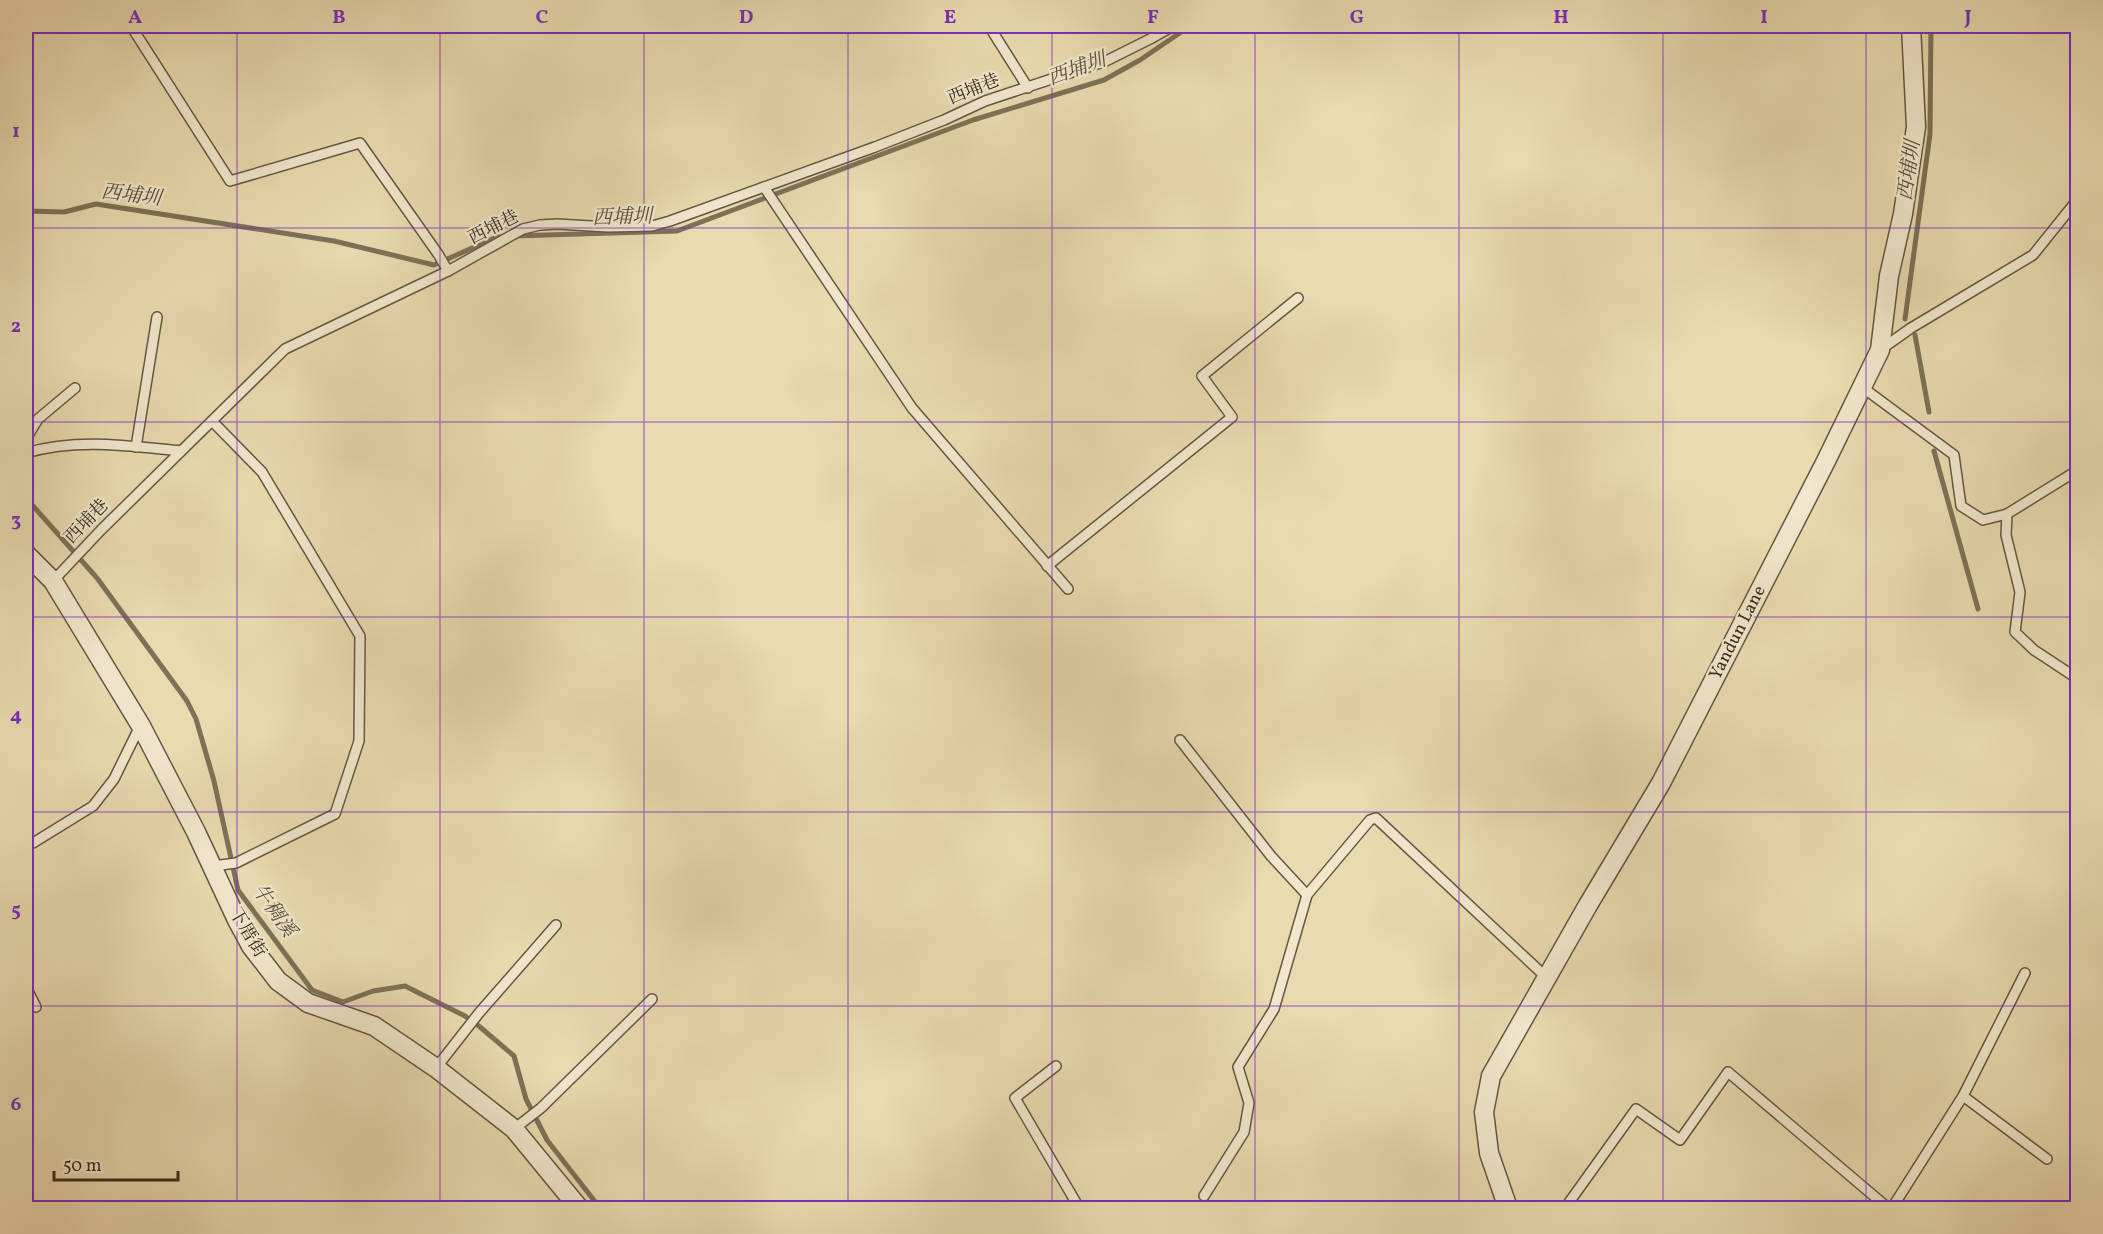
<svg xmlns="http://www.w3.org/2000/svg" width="2103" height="1234" font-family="Vollkorn,'Noto Serif TC',serif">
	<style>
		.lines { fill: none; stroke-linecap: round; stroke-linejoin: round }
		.stream { stroke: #7e7158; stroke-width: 5 }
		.lane-casing { stroke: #645842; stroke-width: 12 }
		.street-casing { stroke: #645842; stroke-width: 21 }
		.lane { stroke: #f1e7cc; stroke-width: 9 }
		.street { stroke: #f1e7cc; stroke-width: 18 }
		.grid { fill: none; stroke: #7b2cbf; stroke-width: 1.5; stroke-opacity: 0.55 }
		.labels { text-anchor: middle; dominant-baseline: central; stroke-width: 4.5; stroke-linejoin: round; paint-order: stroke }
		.street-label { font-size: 18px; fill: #382c1e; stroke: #f1e7cc }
		.water-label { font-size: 20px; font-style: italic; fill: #5b4e3b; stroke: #f1e7cc }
		.neatline { fill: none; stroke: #7b2cbf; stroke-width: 2 }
		.grid-label { font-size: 20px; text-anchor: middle; font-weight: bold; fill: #7b2cbf }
	</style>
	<rect width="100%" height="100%" fill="#e9dab0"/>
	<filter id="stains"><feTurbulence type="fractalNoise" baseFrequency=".00333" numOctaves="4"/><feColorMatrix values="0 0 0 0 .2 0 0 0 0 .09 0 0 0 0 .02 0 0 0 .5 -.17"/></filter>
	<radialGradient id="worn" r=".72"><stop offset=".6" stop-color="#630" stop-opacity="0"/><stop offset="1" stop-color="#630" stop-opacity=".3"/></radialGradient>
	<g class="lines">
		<g class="stream">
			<path d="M26,211l38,1 32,-8 238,37 100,24 63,-28h7"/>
			<path d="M514,236l163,-5 296,-111 131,-40 36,-20 50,-34"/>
			<path d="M1905,319l25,-185 1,-108"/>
			<path d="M1915,335l14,77"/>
			<path d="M1934,451l44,158"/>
			<path d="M26,498l71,80 90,123 9,18 18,62 24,109 74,100 31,12 30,-11 32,-5 60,30 15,11 34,29 12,43 21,41 53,68"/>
		</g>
		<defs>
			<g id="lane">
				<path d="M131,26l99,155 130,-38 78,111 10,17"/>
				<path d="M989,26l39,62"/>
				<path d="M764,187l148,221 156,181"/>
				<path d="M1880,350l31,-22 122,-73 45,-56"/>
				<path d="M1862,387l92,68 7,51 22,14 24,-6 -1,21 14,57 -5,40 19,18 44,29"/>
				<path d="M212,421l50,51 98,164 -1,105 -24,73 -99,49 -23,3"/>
				<path d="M26,439l12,-20 37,-31"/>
				<path d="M136,447l21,-130"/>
				<path d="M26,453c52,-15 102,-7 155,-2"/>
				<path d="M2007,514l71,-44"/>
				<path d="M1047,566l185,-149 -30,-41 96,-78"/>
				<path d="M53,581l48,-51 184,-181 163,-78 75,-42 17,-4 17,-1 51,3 44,-1 18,-5 205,-74 69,-27 41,-19 121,-40 44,-22 23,-13"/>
				<path d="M1180,740l91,116 36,39"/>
				<path d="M26,843h7l60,-37 21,-27 26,-53"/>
				<path d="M26,987l10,20"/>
				<path d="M1056,1066l-41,32 63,108 -11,2"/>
				<path d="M436,1068l43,-55 77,-88"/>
				<path d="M1963,1096l84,63"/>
				<path d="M514,1129l27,-21 111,-109"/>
				<path d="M1204,1196l40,-64 5,-29 -11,-36 36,-58 33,-114 63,-75 6,-2 171,160"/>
				<path d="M1565,1208l71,-99 44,31 48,-68 160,136"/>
				<path d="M1892,1208l71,-112 62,-123"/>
			</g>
			<g id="street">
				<path d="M26,554l27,27 88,145 55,106 41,88 14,26 27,35 30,22 66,23 62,42 78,61 65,79"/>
				<path d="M1508,1208l-19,-55 -5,-41 7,-36 97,-171 73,-122 165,-322 54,-111 9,-74 14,-62 13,-87 -5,-101"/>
			</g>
		</defs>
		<use href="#lane" class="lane-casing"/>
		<use href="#street" class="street-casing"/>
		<use href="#lane" class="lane"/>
		<use href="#street" class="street"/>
	</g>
	<path class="grid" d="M237,26v1182M440,26v1182M644,26v1182M848,26v1182M1052,26v1182M1255,26v1182M1459,26v1182M1663,26v1182M1866,26v1182M26,228h2052M26,422h2052M26,617h2052M26,812h2052M26,1006h2052"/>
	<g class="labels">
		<g class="street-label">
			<text transform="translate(974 90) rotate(-22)">西埔巷</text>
			<text transform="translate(494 228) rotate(-27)">西埔巷</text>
			<text transform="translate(87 522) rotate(-46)">西埔巷</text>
			<text transform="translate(1738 633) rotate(-63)">Yandun Lane</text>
			<text transform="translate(247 933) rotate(59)">下厝街</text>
		</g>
		<g class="water-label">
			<text transform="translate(1077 70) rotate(-20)">西埔圳</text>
			<text transform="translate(1910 171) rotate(-82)">西埔圳</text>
			<text transform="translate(131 196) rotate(7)">西埔圳</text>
			<text transform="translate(622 218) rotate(-2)">西埔圳</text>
			<text transform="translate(273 911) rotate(55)">牛稠溪</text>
		</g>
	</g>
	<rect width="2103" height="1234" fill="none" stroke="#e9dab0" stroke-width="66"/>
	<path d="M54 1171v9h124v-9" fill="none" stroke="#382c1e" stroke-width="3"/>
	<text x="63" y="1171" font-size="18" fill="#382c1e" stroke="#f1e7cc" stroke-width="4.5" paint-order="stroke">50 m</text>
	<rect x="33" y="33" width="2037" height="1168" class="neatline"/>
	<g class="grid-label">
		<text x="135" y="23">A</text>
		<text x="339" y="23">B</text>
		<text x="542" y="23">C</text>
		<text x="746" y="23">D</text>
		<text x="950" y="23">E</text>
		<text x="1153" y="23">F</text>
		<text x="1357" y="23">G</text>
		<text x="1561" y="23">H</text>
		<text x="1764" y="23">I</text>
		<text x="1968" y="23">J</text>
		<text x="16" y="137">1</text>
		<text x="16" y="332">2</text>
		<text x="16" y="526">3</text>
		<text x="16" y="721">4</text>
		<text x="16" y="916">5</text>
		<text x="16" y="1110">6</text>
	</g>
	<rect width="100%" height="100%" filter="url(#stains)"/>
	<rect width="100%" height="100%" fill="url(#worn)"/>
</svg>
